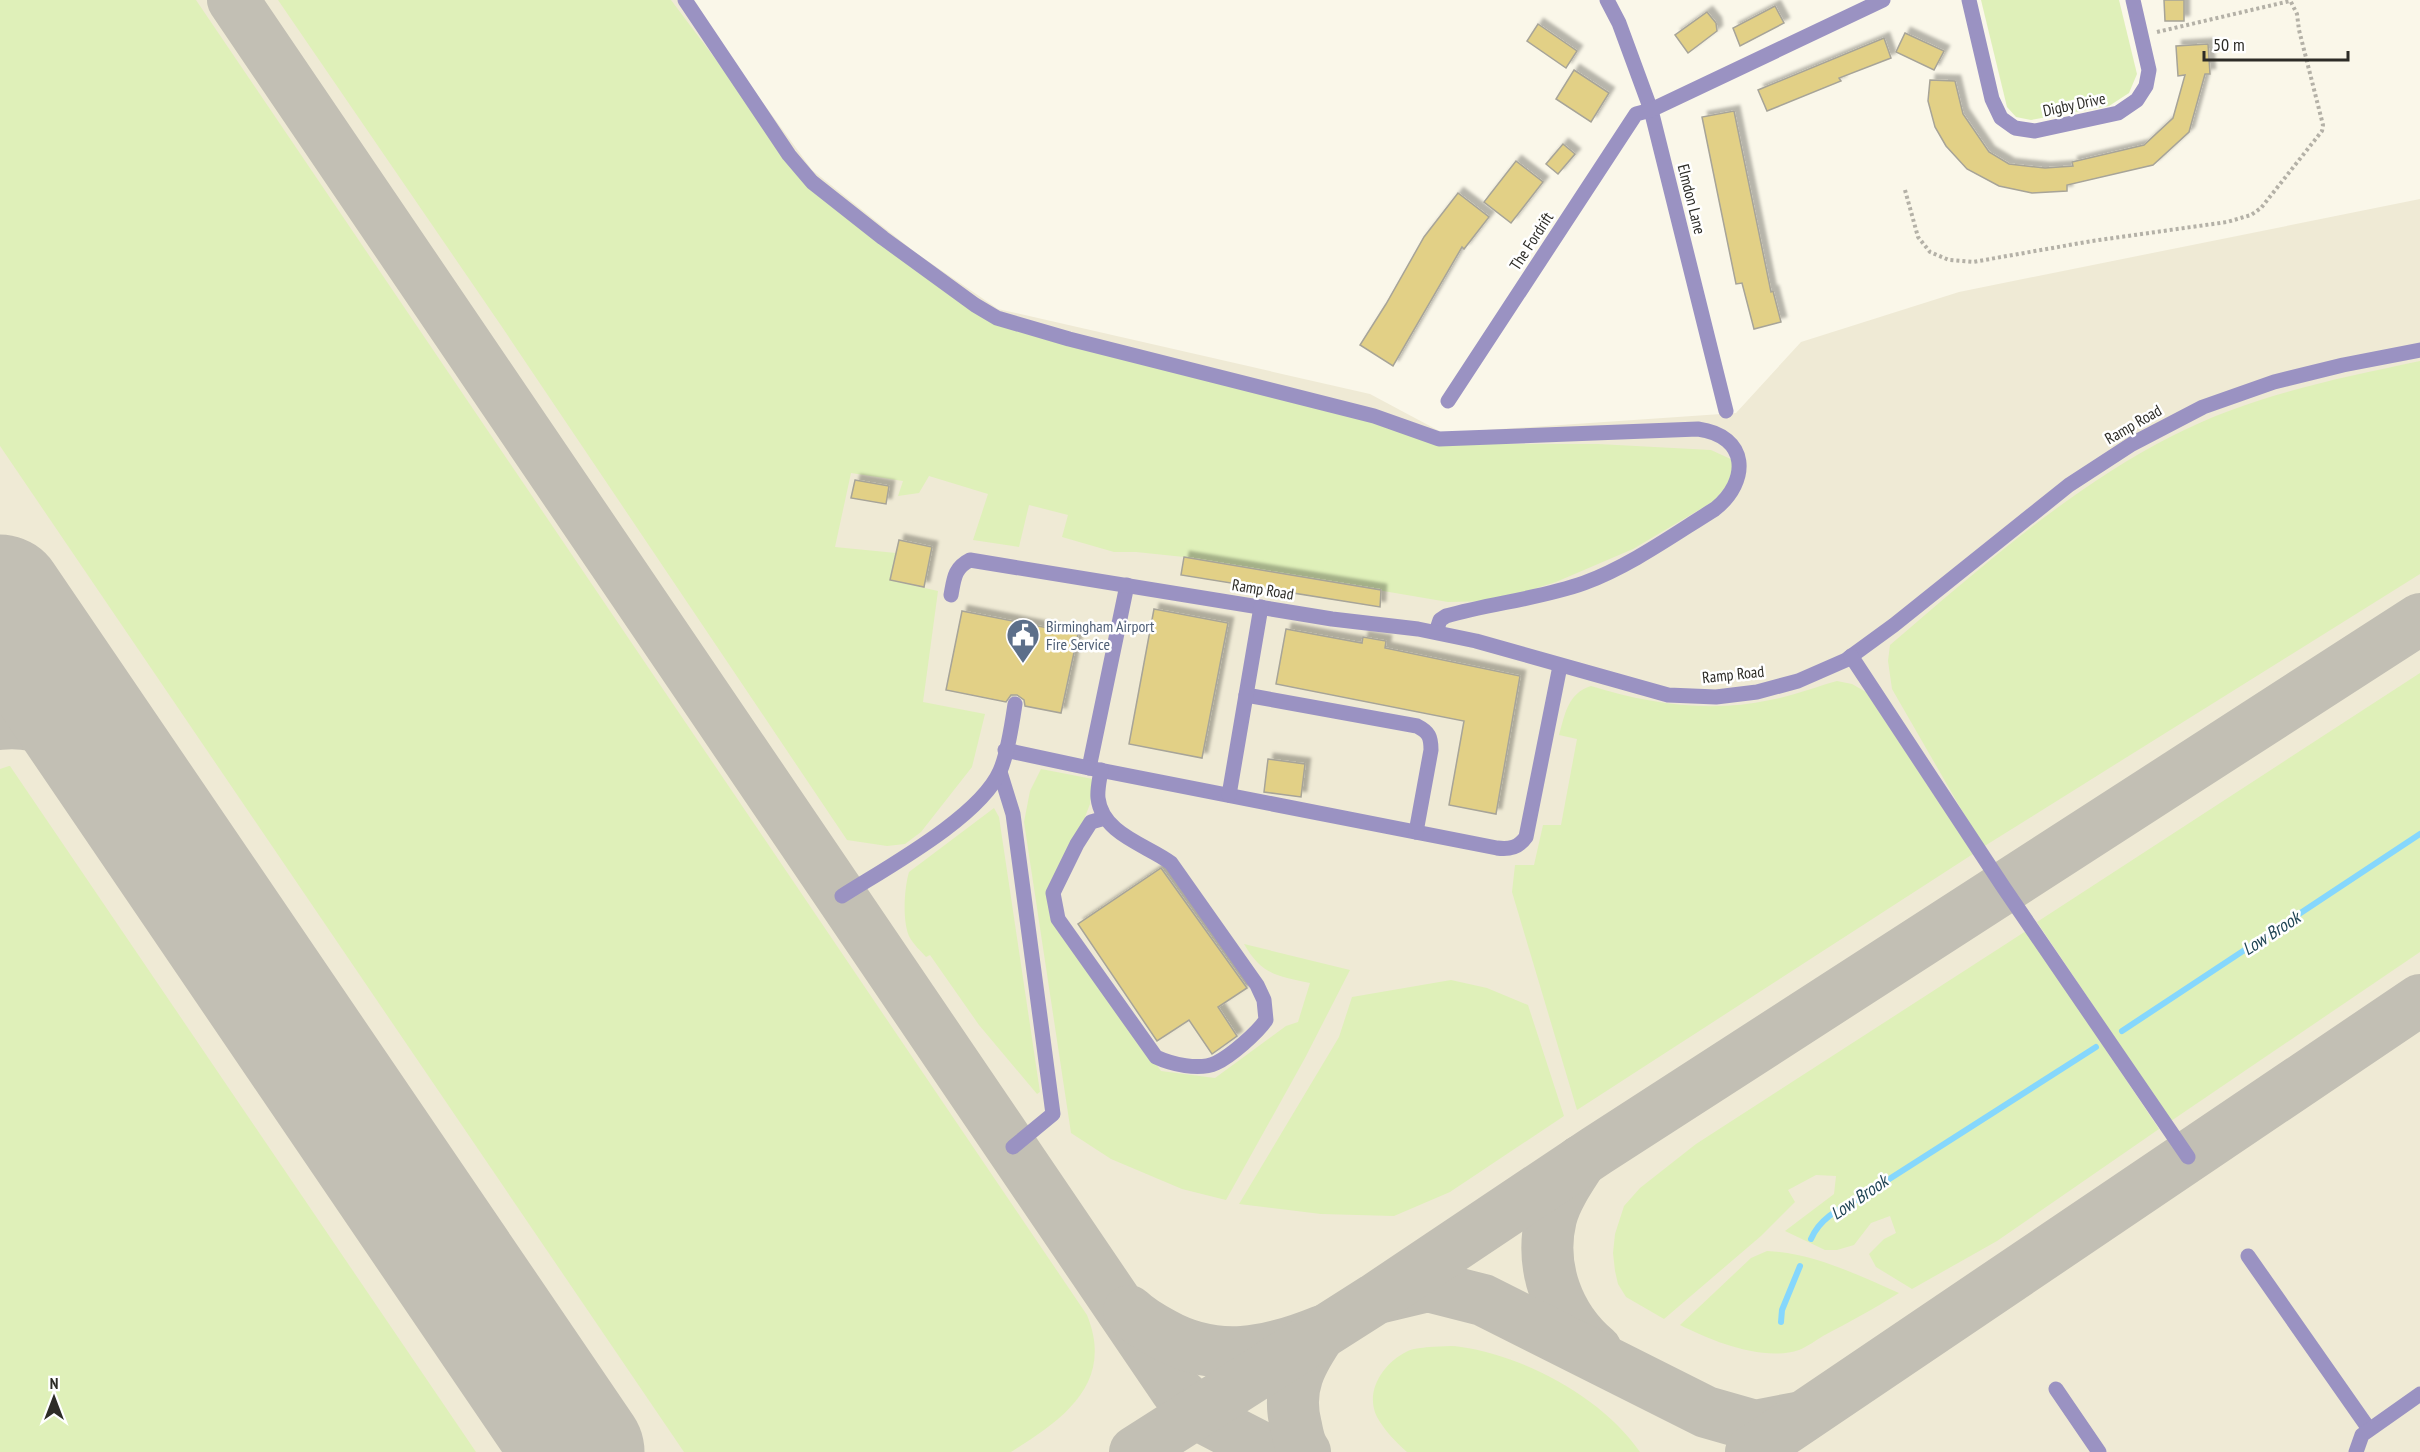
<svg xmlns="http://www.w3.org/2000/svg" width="2420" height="1452" font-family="'PT Sans Narrow',sans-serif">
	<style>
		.built { fill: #efead5 }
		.green { fill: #dff0b9 }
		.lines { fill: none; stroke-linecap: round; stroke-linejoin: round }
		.stream { stroke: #85d7fd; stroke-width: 6 }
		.taxiway { stroke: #c2bfb4; stroke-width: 52 }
		.runway { stroke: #c2bfb4; stroke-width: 129 }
		.building { fill: #e2d086; stroke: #a7a498; stroke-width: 1.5; filter: url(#shadow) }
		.path { stroke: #b4b1a7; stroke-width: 4; stroke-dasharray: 3 3; stroke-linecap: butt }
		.minor { stroke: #9a92c2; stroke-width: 15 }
		.labels { text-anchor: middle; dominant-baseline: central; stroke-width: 5; stroke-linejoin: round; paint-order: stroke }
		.street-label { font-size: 16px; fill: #2d2c27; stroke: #fff }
		.service-label { font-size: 16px; fill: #4e5e75; stroke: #fff; text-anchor: start }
		.water-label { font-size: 18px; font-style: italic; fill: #1f4454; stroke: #fff }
	</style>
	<defs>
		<filter id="shadow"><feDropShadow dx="5.5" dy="-5.5" stdDeviation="1.5" flood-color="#0004"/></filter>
	</defs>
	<rect width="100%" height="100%" fill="#faf7e9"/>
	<path class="built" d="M0,0h688l124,170 104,83 82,56 372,85 73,39 293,-20 65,-71 158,-50 461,-93v1253h-2420z"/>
	<g class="green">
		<path d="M0,0h196l891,1315c28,69 -25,105 -76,137h-327l-684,-1006z"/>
		<path d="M278,0h393l137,182 190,143 332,82 110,37h158l113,6 24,11 -2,17 -19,23 -81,48 -77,33 -61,19 -47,1 -264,-45 -48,-5h-22l-52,-15 6,-22 -39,-10 -10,42 -46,-7 15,-46 -59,-18 -10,17 -21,3 5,-15 -52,-8 -16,74 61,6 -6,27 48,11 -15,111 62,12 -13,53 -51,65 -16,12 -18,2 -40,-6 -347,-516z"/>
		<path d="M1981,0h138l18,74 -8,19 -20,13 -78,14 -15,-3 -9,-10z"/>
		<path d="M2420,361v213l-437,273 -91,-158 -4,-28 2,-16c88,-75 178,-156 282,-209 77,-40 163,-57 248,-75z"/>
		<path d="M2420,673v279l-249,169 -134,-199z"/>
		<path d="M1837,681l15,3 14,8 107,162 -396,256 -65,-218 3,-27h19l9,-40h18l16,-86 -18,-4c6,-21 9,-42 32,-49 57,18 120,27 179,14 23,-4 45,-13 67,-19z"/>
		<path d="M9,766h1l466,686h-476v-683z"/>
		<path d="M1041,769l52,10 -3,25 -13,34 -17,30 -5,53 106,150 54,7 71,-52 12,-4 12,-39c-33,-7 -48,-8 -66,-39l106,26 -45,88 -79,142 -44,-11 -71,-30 -40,-26 -47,-311 6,-31z"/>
		<path d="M994,808l5,9 41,275 -3,2 -58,-69 -49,-70 -4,2c-5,-6 -12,-12 -16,-19 -8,-15 -6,-49 -1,-66z"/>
		<path d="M2026,931l133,198 -162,112 -85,48 -36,-22 -7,-13 15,-15 12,-6 -6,-17 -19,7 -17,22 -17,5h-12l-40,-19 49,-37 2,-18 -20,-1 -28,15 7,12 -34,34 -97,83 -38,-22 -8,-13 -3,-13 -2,-18 2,-19 9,-28 16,-18 56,-44z"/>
		<path d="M1451,980l36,8 41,17 36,111 -114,76 -56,24 -73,-2 -82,-10 100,-167 13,-40z"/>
		<path d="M1767,1251c46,2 91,24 132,42 -25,16 -50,29 -76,43 -7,4 -16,11 -24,14 -36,12 -87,-9 -119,-25l71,-67z"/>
		<path d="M1429,1347c10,0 22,-2 32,0 64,9 142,51 179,105h-233c-11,-10 -23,-22 -30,-35 -13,-26 7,-54 29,-65 6,-4 16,-4 23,-5z"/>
	</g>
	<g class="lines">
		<g class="stream">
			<path d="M2122,1031l298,-197"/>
			<path d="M1811,1239c9,-21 28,-30 47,-40l238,-152"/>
			<path d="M1781,1322l1,-12 18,-44"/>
		</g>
		<g class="taxiway">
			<path d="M233,0l943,1390 30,29 64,33"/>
			<path d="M0,724c37,-4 79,12 108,34"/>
			<path d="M1581,1161c-11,17 -25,37 -30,57 -12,49 7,100 45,132"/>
			<path d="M1382,1297l46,-11 55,14 223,112 49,14 47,-9"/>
			<path d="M1129,1311c10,10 21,16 34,23 53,30 105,19 159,-3 -21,31 -36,56 -26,95 2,9 3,18 9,26"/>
			<path d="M1135,1452l240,-153 221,-148 824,-532"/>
			<path d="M1751,1452l669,-452"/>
		</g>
		<path class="runway" d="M0,599l580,853"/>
	</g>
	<g class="building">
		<path d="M2164,0h20v21h-19z"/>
		<path d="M1775,6l9,17 -44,23 -7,-18z"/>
		<path d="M1707,12l9,11 1,8 -29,22 -13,-18z"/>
		<path d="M1538,24l39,27 -11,17 -39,-27z"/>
		<path d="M1905,33l39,18 -10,19 -38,-18z"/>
		<path d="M1884,38l7,20 -52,20 2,3 -74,30 -9,-21z"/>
		<path d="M2208,44l2,30h-5l-16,58 -36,33 -86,20v6l-35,2 -33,-7 -32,-17 -21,-23 -11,-19 -7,-26 2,-21 25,1 8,33 26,38 20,12 36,4 28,-2 -1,-4 72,-17 29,-27 12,-43 -7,1 -2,-30z"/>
		<path d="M1574,70l35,23 -18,29 -35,-23z"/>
		<path d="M1734,111l37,181 2,-1 8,31 -27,7 -12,-46 -6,1 -34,-167z"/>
		<path d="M1563,144l12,10 -17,20 -12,-10z"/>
		<path d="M1516,161l27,21 -32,41 -27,-21z"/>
		<path d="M1458,193l31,24 -25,32 -2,-2 -69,119 -33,-21 26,-41 38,-67z"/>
		<path d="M855,480l34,6 -3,18 -35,-6z"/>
		<path d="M899,540l33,7 -8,40 -34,-7z"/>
		<path d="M1184,557l197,33 -1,17 -199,-32z"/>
		<path d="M1154,609l74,14 -26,135 -73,-14z"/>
		<path d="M962,611l116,23 -17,79 -36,-7 -1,-6 -7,-5h-6l-5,7 -60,-12z"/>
		<path d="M1286,629l76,14 1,-6 23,4 -1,7 135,28 -24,138 -47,-9 15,-84 -188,-37z"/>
		<path d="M1268,759l37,5 -4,33 -37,-5z"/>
		<path d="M1161,868l86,120 -29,19 19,29 -25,18 -23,-34 -32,21 -79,-117z"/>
	</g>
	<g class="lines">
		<g class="path">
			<path d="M2157,32l133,-31"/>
			<path d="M1905,190l13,47 12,15 19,8 24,2 119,-21 135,-19 24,-7 10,-7 61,-77 1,-6 -24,-95 -2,-16 -7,-14"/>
		</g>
		<g class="minor">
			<path d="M685,0l104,155 23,27 71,56 92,67 22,13 72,21 305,77 65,23 259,-10c51,7 52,52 17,80 -42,26 -85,57 -131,74 -45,16 -93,20 -138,33l-6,4 -4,12"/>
			<path d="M1607,0l12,23 32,87 75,301"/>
			<path d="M1969,0l23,99 9,19 14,10 20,3 83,-18 19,-13 9,-14 3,-16 -16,-70"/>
			<path d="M1448,401l188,-287 15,-4 232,-110"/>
			<path d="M1127,585l-38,183 408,80c13,2 22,-1 29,-11l34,-171"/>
			<path d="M951,595c3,-16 3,-27 19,-35l362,59 86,10 58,12 192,54 48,2 41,-5 41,-11 48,-21 48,-35 175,-140 63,-41 71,-37 71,-25 69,-17 77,-15"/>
			<path d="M1851,656l153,232 184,269"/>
			<path d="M1246,695l171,31c12,6 14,11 14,24l-15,82"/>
			<path d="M1005,750l84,18"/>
			<path d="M1101,770c-1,8 -4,19 -3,28 4,36 49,47 73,65l86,122 7,15 2,20c-9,13 -35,36 -50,43 -17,8 -45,1 -60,-6l-98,-138 -5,-26 24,-49 14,-22 14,-4"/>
			<path d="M1000,772l13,42 40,300 -40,33"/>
			<path d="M1229,795l32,-188"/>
			<path d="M842,896c44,-28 138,-79 158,-125 8,-18 12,-47 15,-67"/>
			<path d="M2248,1256l121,173"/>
			<path d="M2056,1389l43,63"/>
			<path d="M2356,1452l6,-17 58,-41"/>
		</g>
	</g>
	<defs>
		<symbol id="civic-pin" viewBox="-11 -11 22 30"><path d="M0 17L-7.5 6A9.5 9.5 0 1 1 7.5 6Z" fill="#5c6f8a" stroke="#fff"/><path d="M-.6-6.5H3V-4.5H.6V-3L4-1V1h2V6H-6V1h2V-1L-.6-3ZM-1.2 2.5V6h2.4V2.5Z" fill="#fff"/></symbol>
	</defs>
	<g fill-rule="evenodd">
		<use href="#civic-pin" x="1004" y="616" width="38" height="52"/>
	</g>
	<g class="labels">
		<g class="street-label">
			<text transform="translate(2074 104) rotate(-12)">Digby Drive</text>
			<text transform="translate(1692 199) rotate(76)">Elmdon Lane</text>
			<text transform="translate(1531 241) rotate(-57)">The Fordrift</text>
			<text transform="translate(2133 424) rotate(-30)">Ramp Road</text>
			<text transform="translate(1263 589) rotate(9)">Ramp Road</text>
			<text transform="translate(1733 674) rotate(-6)">Ramp Road</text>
		</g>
		<g class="service-label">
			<text x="1046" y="626">Birmingham Airport<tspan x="1046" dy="18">Fire Service</tspan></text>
		</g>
		<g class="water-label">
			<text transform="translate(2271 933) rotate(-33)">Low Brook</text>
			<text transform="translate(1859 1197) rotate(-34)">Low Brook</text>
		</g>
	</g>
	<g transform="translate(54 1398)" stroke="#ffffff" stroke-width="4.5" paint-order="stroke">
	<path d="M0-4.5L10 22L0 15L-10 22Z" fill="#2d2c27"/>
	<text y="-9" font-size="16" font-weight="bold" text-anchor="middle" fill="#2d2c27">N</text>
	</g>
	<path d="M2204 51v9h144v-9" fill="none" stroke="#2d2c27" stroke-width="3"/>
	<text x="2213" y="51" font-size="18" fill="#2d2c27" stroke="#ffffff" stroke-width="4.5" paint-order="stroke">50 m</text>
</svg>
